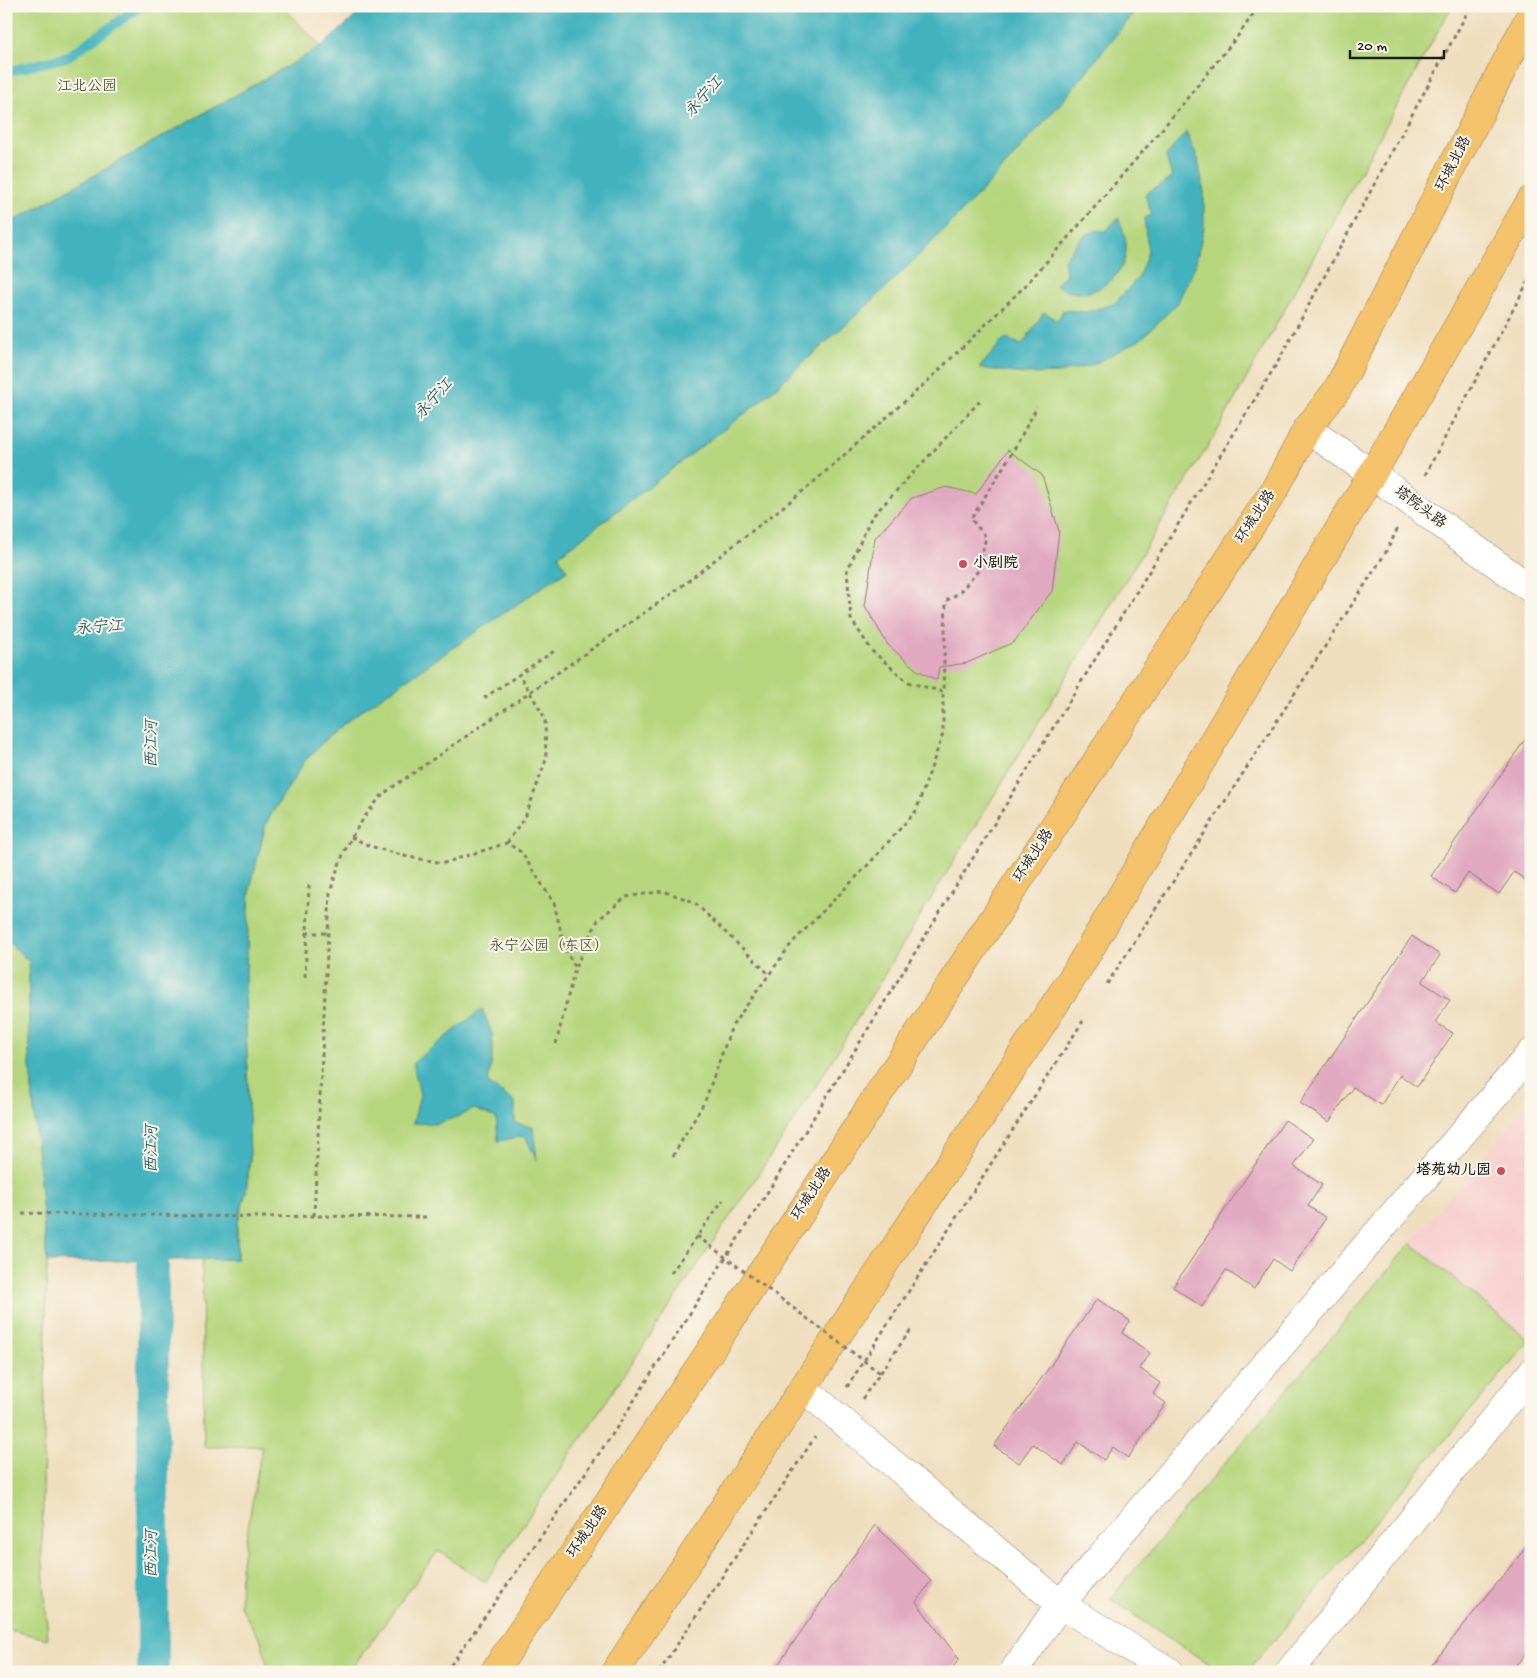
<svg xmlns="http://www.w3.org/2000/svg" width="1537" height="1678" font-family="'Gochi Hand','LXGW WenKai TC',sans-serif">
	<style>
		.built { fill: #f7d0cd }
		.green { fill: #b6d67e; stroke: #69794d }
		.water { fill: #43b2be; stroke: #30676d }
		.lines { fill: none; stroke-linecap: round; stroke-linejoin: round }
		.stream { stroke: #43b2be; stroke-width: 10 }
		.canal { stroke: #43b2be; stroke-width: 32 }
		.building { fill: #e1a9c0 }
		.minor-casing { stroke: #867d6d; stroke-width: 29 }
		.tertiary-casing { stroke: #867d6d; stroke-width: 29 }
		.primary-casing { stroke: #867d6d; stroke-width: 29 }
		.path { stroke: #867d6d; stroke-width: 3; stroke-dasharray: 4 4; stroke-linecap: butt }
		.minor { stroke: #fff; stroke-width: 28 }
		.tertiary { stroke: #fff; stroke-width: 28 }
		.primary { stroke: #f3c26a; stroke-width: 28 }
		.path-bridge { stroke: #867d6d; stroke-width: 3; stroke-dasharray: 4 4; stroke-linecap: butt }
		.poi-dot { fill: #d1495b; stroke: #fbf7ec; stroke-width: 2 }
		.labels { text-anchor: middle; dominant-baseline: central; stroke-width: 4; stroke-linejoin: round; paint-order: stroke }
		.park-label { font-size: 15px; fill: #525d3e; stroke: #fbf7ec }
		.street-label { font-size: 15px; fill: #1c1c1c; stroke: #fbf7ec }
		.poi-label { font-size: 15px; font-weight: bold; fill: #1c1c1c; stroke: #fbf7ec; text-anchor: start }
		.water-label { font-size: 16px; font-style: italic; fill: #2e6065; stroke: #fbf7ec }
	</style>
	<rect width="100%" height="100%" fill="#fbf7ec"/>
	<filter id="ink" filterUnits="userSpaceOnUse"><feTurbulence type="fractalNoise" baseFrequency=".02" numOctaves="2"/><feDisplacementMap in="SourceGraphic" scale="10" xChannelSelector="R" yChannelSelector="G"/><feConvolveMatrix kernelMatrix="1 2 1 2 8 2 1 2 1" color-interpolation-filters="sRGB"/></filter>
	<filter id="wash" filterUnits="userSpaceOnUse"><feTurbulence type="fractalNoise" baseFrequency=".0096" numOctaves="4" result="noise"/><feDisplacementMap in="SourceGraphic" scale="20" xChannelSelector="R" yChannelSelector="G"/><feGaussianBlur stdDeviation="1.12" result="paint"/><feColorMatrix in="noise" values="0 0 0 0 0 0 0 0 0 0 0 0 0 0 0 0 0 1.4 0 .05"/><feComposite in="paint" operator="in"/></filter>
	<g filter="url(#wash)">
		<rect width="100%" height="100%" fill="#efdebe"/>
		<path class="built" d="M1531,1100v240l-1,1 -119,-98z"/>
		<g class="green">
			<path d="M6,6h276l39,41 -315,178z"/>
			<path d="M1139,6h313l-233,422 -417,681 -317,473 -47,-31 -89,121h-80l-7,-29 -22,-37 1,-38 21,-122 -58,1 -2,-188h35v-34l9,-33 4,-32 -5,-171 5,-100 16,-66 38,-61 18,-19 30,-26 215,-147 -9,-14 199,-152 116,-104 62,-61 63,-65 68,-77z"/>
			<path d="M6,940l23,21v91l18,210 -5,288 6,89 -42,-10z"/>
			<path d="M1411,1243l119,98 -283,331h-26l-111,-73z"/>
		</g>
		<g class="water">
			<path d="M367,6h772l-73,91 -68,77 -63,65 -62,61 -116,104 -199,152 9,14 -215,147 -30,26 -18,19 -38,61 -16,66 -5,100 5,171 -4,32 -9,33v34l-190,3 -18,-210v-91l-23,-21v-715l315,-178z"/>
			<path d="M1186,132l12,27 6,34v34l-9,39 -18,38 -37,36 -48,25 -34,8 -34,1 -45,-6 26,-30 17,7 22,-33 14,9 5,-11 23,2 28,-8 24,-26 10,-26 -4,-34 8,-3 -7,-21 27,-16 -6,-22z"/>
			<path d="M1118,218c5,11 9,20 8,33 -1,26 -31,47 -56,41 -5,-1 -10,-5 -14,-7l10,-11 -2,-14c11,-15 22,-33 42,-29z"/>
			<path d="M482,1009l10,24v25l-4,25 27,19v21l18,4 4,33 -12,-24 -27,5 -2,-23 -22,-9 -17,8 -21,7 -23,-1 7,-28 -7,-32z"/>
		</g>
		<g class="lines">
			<path class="stream" d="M6,72l61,-15 74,-51"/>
			<path class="canal" d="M153,1216v456"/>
		</g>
		<g id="blocks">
			<g class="building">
				<path d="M1008,450l34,25 17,56 -7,60 -38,51 -47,21 -28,4 -2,13 -20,-10 -29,-25 -23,-39 10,-68 37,-40 34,-11 30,7z"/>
				<path d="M1531,731v153l-17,-12 -15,22 -31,-21 -13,20 -24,-17z"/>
				<path d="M1412,936l28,19 -18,27 28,18 -15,22 18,11 -36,54 -17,-12 -19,30 -28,-18 -24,35 -29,-19z"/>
				<path d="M1285,1120l28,19 -19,27 28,19 -14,21 18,12 -36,53 -17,-12 -19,30 -28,-19 -24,37 -29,-20z"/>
				<path d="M1097,1299l33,22 -8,12 28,20 -11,15 21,15 -7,11 13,9 -38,55 -15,-11 -9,13 -26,-18 -15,23 -30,-21 -14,19 -25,-17z"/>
				<path d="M875,1525l56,56 -15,21 43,57 -9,13h-177z"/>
				<path d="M1531,1541v115l-5,-3 -16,19h-84z"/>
			</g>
		</g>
	</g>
	<g filter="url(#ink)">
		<use href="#blocks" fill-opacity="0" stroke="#867d6d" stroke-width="1"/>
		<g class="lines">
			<defs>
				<g id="minor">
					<path d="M803,1388l257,216 110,68"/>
					<path d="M1013,1672l47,-68 471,-551"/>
					<path d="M1289,1672l242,-299"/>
				</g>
				<path id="tertiary" d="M1307,429l65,45 159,115"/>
				<g id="primary">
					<path d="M494,1672l226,-336 555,-847 32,-60 30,-39 194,-376"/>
					<path d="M615,1672l188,-284 273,-416 296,-498 159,-274"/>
				</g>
			</defs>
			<use href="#minor" class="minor-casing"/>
			<use href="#tertiary" class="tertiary-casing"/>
			<use href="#primary" class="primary-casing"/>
			<g class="path">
				<path d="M980,401l-109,117 -24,53 4,48 21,32 36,31 35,10 3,-91 14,-9 18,-21 8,-34 -15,-18 41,-66 25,-46"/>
				<path d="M1425,475l106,-199"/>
				<path d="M484,698l73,-49"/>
				<path d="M351,837l19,9 38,11 36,6 63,-20 14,9 33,51 11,46 10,18"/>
				<path d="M507,843l19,-28 20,-55 -1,-42 -26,-44"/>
				<path d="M306,933h22"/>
				<path d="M305,977l4,-92"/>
				<path d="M1107,984l279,-432 12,-24"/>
				<path d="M556,1044l19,-76 23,-48 28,-23 37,-6 31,11 75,72"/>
				<path d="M673,1156l32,-55 27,-75 59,-82 75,-77 50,-56 27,-77v-42"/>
				<path d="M22,1213l243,4 49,-1 113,1"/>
				<path d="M314,1216l16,-323c12,-43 24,-65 53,-99l291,-202 133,-104 123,-109 94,-92 56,-63 83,-96 77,-95 19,-27"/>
				<path d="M671,1273l52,-73"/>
				<path d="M847,1387l236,-366"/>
				<path d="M862,1399l50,-71"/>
				<path d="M446,1672l166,-237 162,-253 505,-822 192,-354"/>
				<path d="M659,1672l156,-235"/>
			</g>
			<use href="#minor" class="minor"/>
			<use href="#tertiary" class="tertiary"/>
			<use href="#primary" class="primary"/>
			<path class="path-bridge" d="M697,1236l183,137"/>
		</g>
	</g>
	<g class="poi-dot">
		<circle cx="963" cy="564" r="5"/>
		<circle cx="1501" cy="1171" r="5"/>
	</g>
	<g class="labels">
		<g class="park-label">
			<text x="87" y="87">江北公园</text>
			<text x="549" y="947">永宁公园（东区）</text>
		</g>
		<g class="street-label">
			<text transform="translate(1454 164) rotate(-63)">环城北路</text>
			<text transform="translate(1420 508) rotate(36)">塔院头路</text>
			<text transform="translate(1256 517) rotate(-57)">环城北路</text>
			<text transform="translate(1034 856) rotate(-57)">环城北路</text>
			<text transform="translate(812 1194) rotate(-57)">环城北路</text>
			<text transform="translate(588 1532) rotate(-56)">环城北路</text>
		</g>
		<g class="poi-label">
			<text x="973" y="564">小剧院</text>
			<text x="1491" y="1171" text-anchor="end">塔苑幼儿园</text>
		</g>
		<g class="water-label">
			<text transform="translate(705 98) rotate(-48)">永宁江</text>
			<text transform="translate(435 400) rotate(-48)">永宁江</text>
			<text transform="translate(99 629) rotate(-4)">永宁江</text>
			<text transform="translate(153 744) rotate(-90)">西江河</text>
			<text transform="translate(153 1149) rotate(-90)">西江河</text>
			<text transform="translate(153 1554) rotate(-90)">西江河</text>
		</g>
	</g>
	<rect width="1537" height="1678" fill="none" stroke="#fbf7ec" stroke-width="25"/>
	<path d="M1350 50v8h94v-8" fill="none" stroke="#1c1c1c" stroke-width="2.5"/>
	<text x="1357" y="50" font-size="15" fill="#1c1c1c" stroke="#fbf7ec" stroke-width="4" paint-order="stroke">20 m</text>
</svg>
